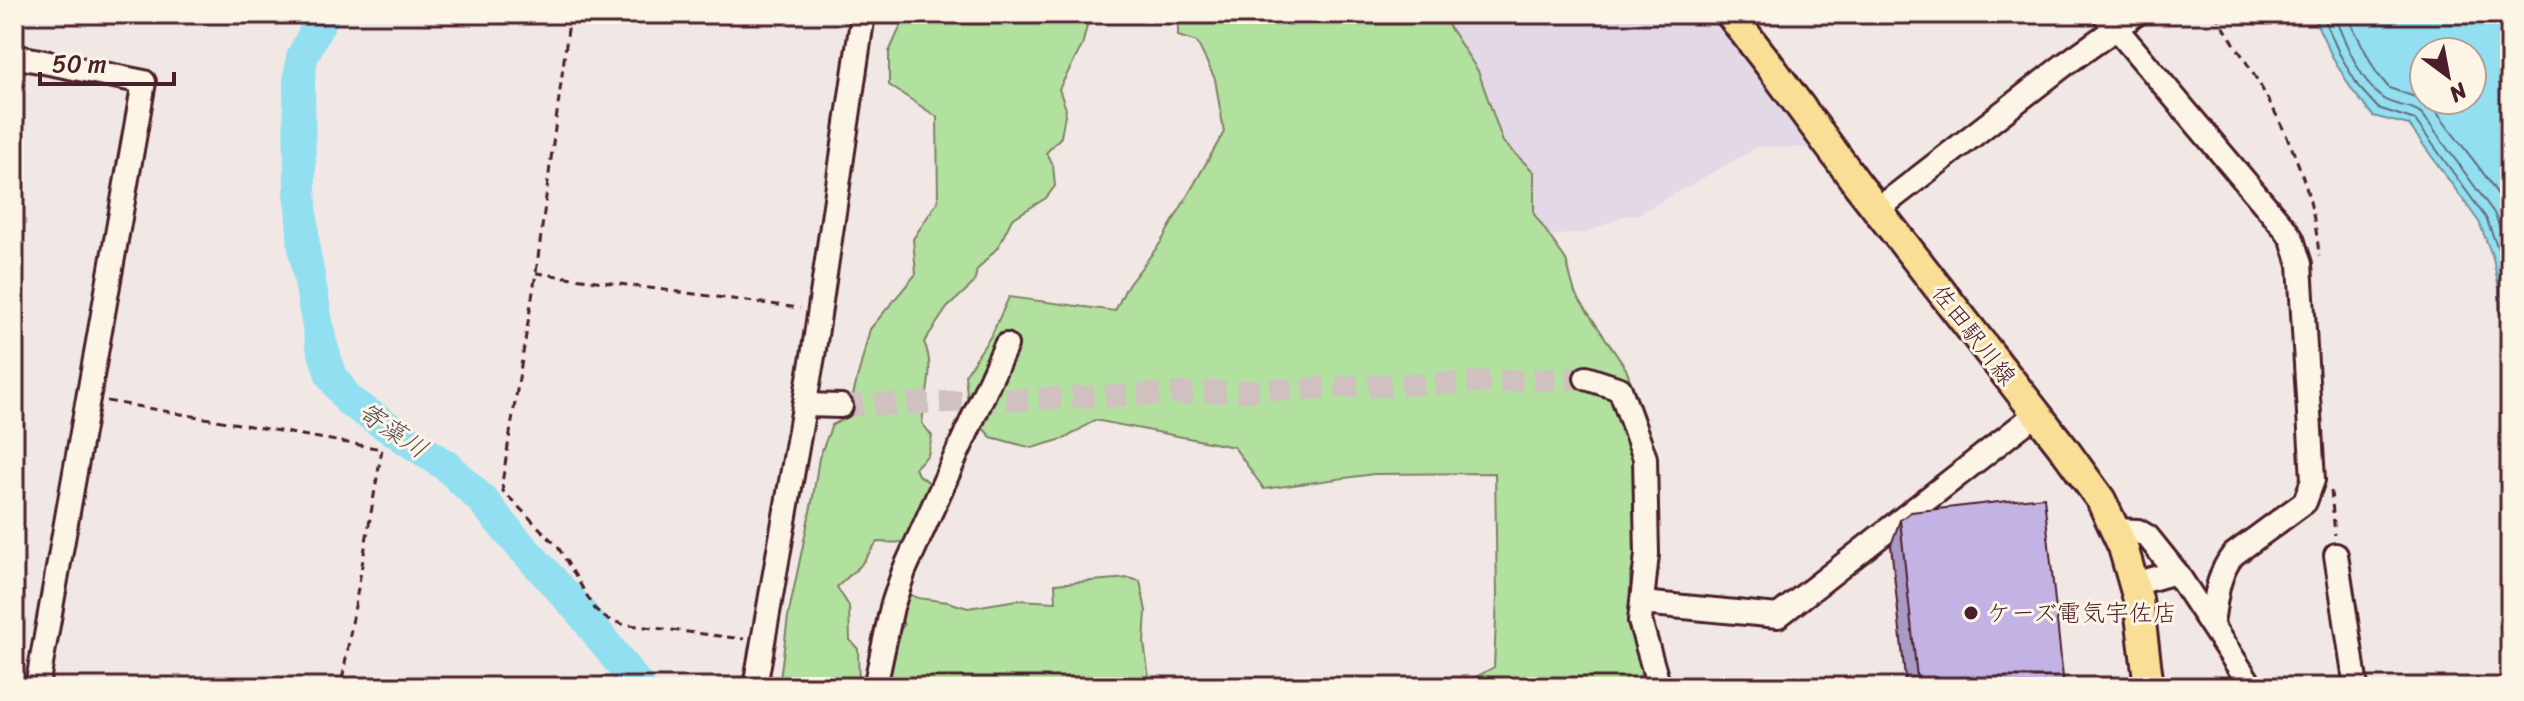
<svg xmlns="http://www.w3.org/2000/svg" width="2524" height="701" font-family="Sriracha,'Klee One',sans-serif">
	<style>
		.built { fill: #e3d8e5 }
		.green { fill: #b2e09f; stroke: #7e8065; stroke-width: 2 }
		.water { fill: #91dff0; stroke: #7592a1; stroke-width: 2; fill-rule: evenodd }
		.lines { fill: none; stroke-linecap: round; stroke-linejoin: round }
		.shore { stroke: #666c7a; stroke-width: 2 }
		.river { stroke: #91dff0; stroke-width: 32 }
		.minor-tunnel { stroke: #d0c0c0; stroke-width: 22; stroke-dasharray: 22 11; stroke-linecap: butt }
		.minor-casing { stroke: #4a1f2b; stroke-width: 28 }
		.major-casing { stroke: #4a1f2b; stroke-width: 34 }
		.path { stroke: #4a1f2b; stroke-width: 3; stroke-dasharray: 8 6; stroke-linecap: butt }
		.minor { stroke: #fcf5e5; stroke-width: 22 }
		.major { stroke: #f9df96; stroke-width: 28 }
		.wall { fill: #a89ac4; stroke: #4a1f2b; stroke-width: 2 }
		.building { fill: #c3b3e4; stroke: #4a1f2b; stroke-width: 2 }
		.poi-dot { fill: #4a1f2b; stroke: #fcf5e5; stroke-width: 3 }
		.labels { text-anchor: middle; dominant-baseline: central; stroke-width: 6; stroke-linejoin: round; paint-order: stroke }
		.street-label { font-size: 24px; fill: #4a1f2b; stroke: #fcf5e5 }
		.poi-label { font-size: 24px; fill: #4a1f2b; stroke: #fcf5e5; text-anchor: start }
		.water-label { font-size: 26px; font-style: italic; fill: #5c4f5c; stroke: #fcf5e5 }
	</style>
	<rect width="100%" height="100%" fill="#f1e8e5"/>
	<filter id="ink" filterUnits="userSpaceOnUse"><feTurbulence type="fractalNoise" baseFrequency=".0125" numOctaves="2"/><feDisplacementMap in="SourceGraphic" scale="16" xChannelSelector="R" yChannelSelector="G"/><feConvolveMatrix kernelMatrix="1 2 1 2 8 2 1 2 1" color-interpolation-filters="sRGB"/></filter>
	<g filter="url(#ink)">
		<path class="built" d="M1430,14h288l103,134 -63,-1 -123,69h-11l-39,17 -39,3z"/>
		<g class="green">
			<path d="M906,14h184l-8,32 -23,43 7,20 -5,28 -15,16 7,12 2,21 -9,12 -34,21 -14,28 -21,23 -3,13 -27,25 -23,34c12,26 1,54 -2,81l10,13 -4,19 -13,13 3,7c29,15 4,24 -2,40 -3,8 1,17 -7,23 -9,7 -22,4 -32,4l-17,24 -23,21 12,19 1,34 8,9 1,38h-80l9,-70 25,-120 6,-39 13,-33 18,-9 3,-21 17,-66 46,-55 -3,-35 25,-38 -1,-84 -48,-32v-33z"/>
			<path d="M1178,14h263l37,57 25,71 31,30v42l32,46 9,33 51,76 18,48 11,49 -1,55 -24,54 1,34 11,54 -3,24h-181l36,-20 3,-71 -2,-123 -121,1 -110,15 -30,-42 -139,-27 -29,18 -34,10 -41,-11 -22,-24 -4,-38 27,-41 17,-37 106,14 11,-23 35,-46 63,-110 -9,-53 -18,-37 -19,-6z"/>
			<path d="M1129,578l11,3 6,30 -2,32 5,34 -2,10h-262l7,-46 12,-16 -15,-26 8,-10 21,9 30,4 20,6 49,-8 39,2 -1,-18z"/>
		</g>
		<path class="water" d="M2312,14h198v318l-10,-20 -1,-24 -6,-30 -14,-36 -70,-97 -36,-9 -21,-26 -20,-34zM2424,52h48v48h-48z"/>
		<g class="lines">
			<g class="shore">
				<path d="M2322,14l17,39 19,33 20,22 37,12 71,98 15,38 9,58"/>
				<path d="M2333,14c11,25 27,67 49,84 12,9 30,6 41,17l71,98 16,40"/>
				<path d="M2346,14l30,58 13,16 35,12"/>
				<path d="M2425,100l8,7c23,34 63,75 77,112"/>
			</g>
			<path class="river" d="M324,14l-22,43 -3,24 1,109 4,59 17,94 10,32 18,26 99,66 36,35 27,33 69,76 59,76"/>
			<path class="minor-tunnel" d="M841,406l745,-28"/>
			<defs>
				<g id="minor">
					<path d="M2104,14l182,216 6,9 8,25 13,216 -8,22 -72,53c-16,20 -17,44 -21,68"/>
					<path d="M14,56l130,26 -107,605"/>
					<path d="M1877,210l187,-145 72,-51"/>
					<path d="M1586,378l34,11 25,69 2,96 -7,67 19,66"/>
					<path d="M805,405l36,1"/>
					<path d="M2116,530l22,1 10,6 28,35 76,115"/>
					<path d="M2336,555l20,132"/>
					<path d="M2134,584l42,-12"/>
					<path d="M1642,603l136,13 258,-202"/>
					<path d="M755,687l58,-331 50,-342"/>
					<path d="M875,687l17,-80 12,-36 102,-226"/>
				</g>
				<path id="major" d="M1730,14l38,49 90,122 204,261 39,54 22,47 15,52 11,88"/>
			</defs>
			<use href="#minor" class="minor-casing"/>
			<use href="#major" class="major-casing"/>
			<g class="path">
				<path d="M570,14l-34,259 -34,210 1,8 55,56 37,62 12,10 15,5 122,15"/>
				<path d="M2215,14c50,75 97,150 104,242"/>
				<path d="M536,273l264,35"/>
				<path d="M107,401l275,48 -41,238"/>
				<path d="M2331,491l4,44"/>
			</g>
			<use href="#minor" class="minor"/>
			<use href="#major" class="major"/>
		</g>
		<path class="wall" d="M1900,520l164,167h-158l-15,-142z"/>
		<path class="building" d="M2044,497l20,190h-146l-18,-167 11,-8z"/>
	</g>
	<circle class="poi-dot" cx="1971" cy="613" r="8"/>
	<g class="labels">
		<g class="street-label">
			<text transform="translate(1974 335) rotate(52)">佐田駅川線</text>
		</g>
		<g class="poi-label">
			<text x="1987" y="613">ケーズ電気宇佐店</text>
		</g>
		<g class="water-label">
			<text transform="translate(393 430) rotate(34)">寄藻川</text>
		</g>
	</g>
	<rect width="2524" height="701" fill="none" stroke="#fcf5e5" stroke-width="48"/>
	<rect x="24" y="24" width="2476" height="653" fill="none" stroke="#4a1f2b" stroke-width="3" filter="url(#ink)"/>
	<g transform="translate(2448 76) rotate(148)"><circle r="38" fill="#fcf5e5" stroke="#b59f9b" stroke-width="2"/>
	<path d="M0-6L14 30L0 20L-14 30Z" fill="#4a1f2b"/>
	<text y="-12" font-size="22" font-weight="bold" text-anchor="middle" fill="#4a1f2b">N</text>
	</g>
	<path d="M40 72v12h134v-12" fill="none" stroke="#4a1f2b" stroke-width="4"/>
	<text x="52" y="72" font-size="24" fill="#4a1f2b" stroke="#fcf5e5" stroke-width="6" paint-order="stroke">50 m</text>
</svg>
